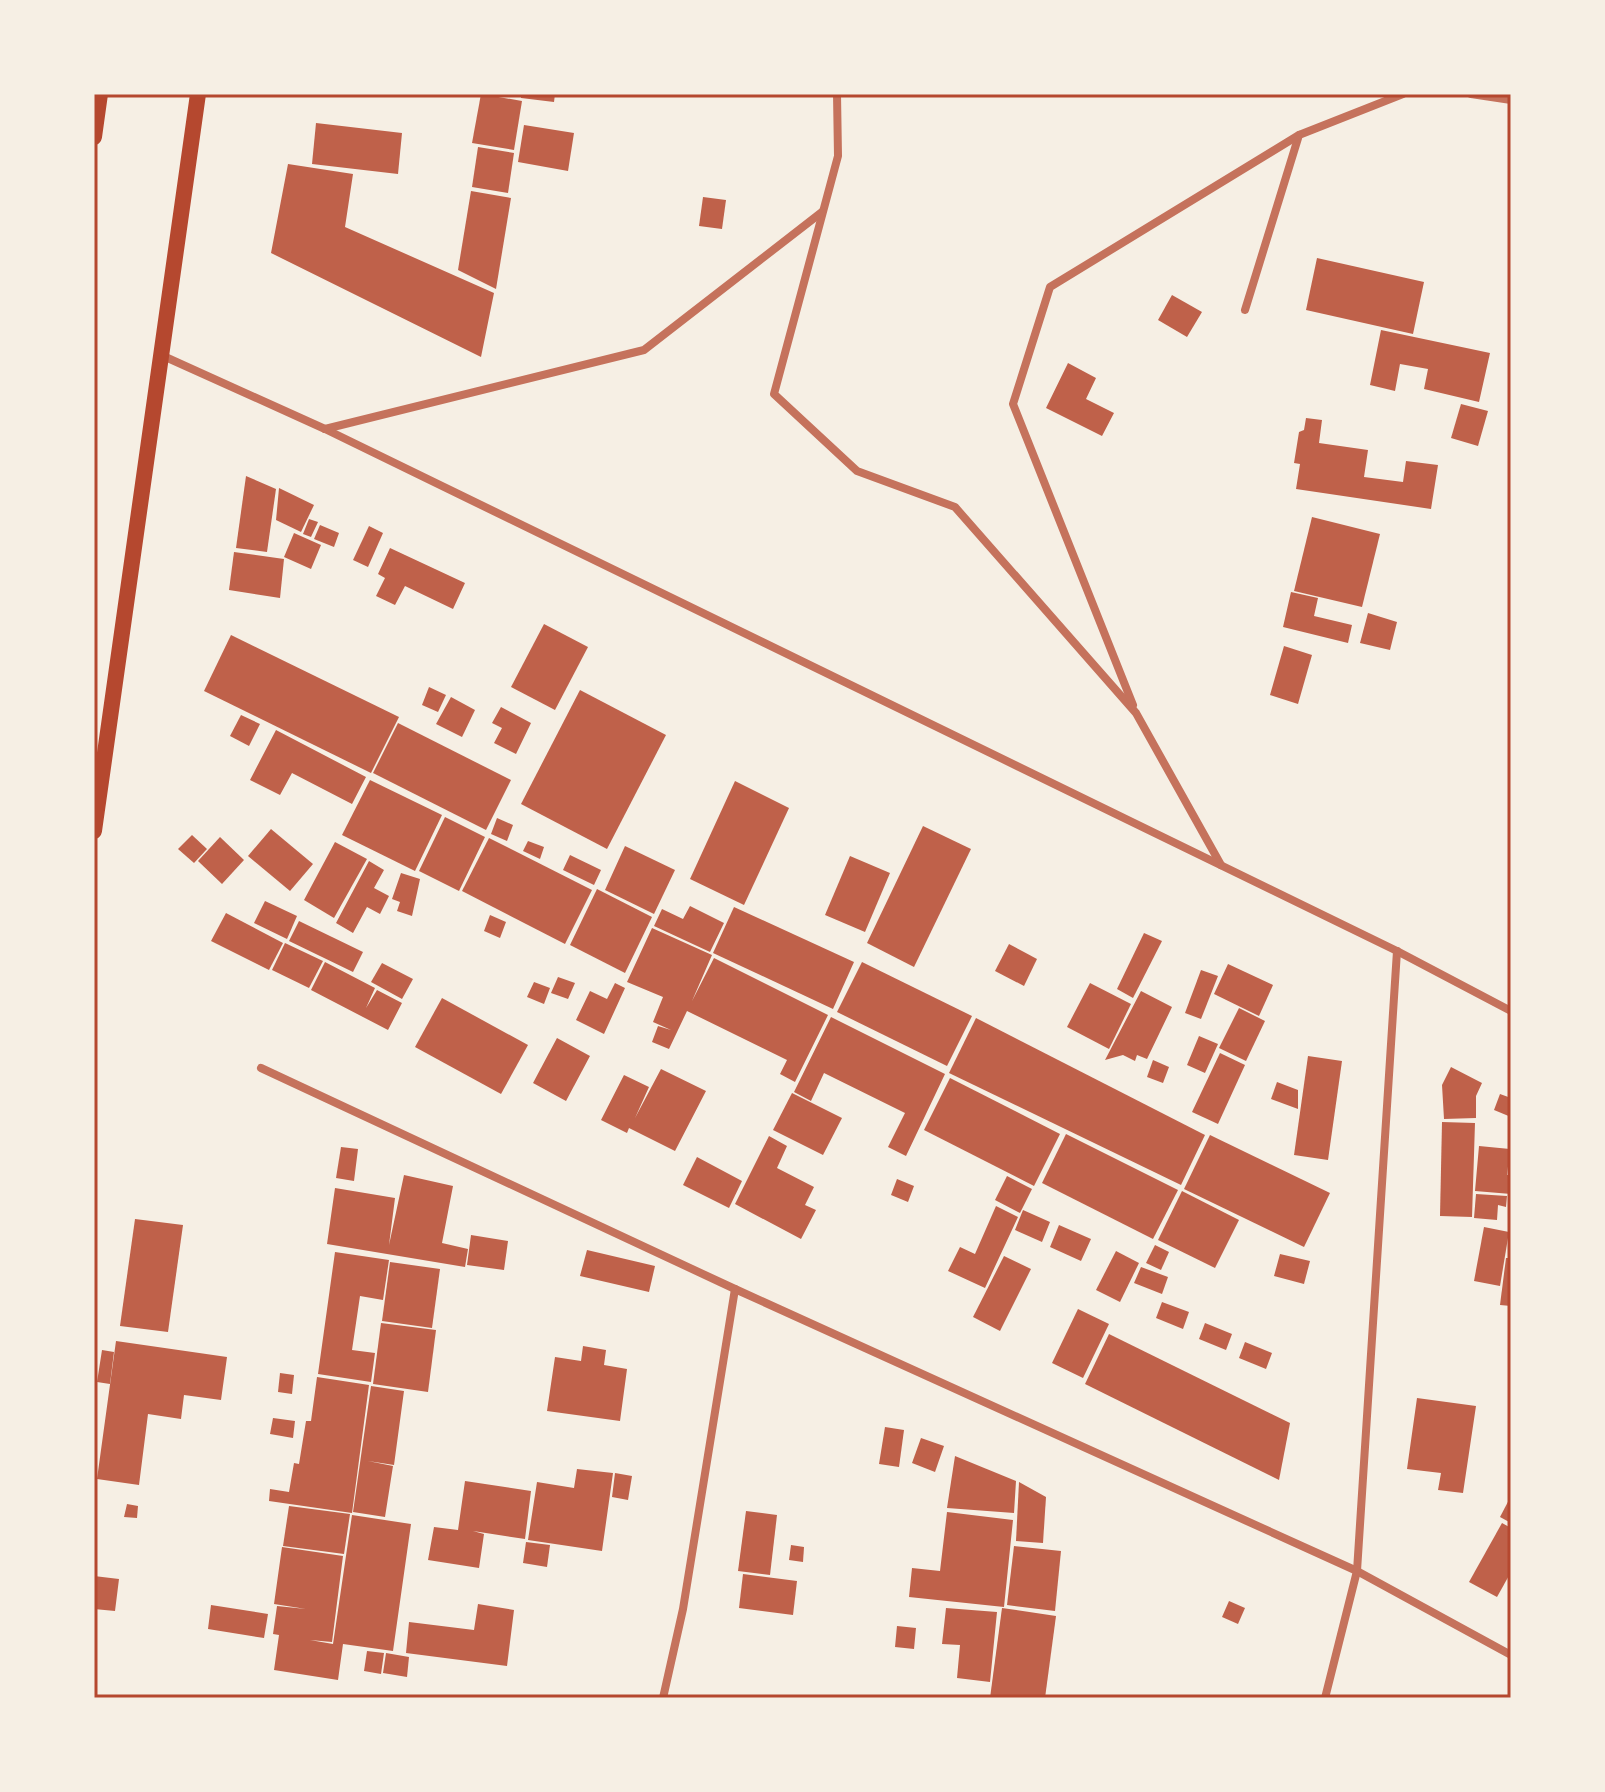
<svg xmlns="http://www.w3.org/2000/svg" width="1605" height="1792" font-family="'Source Serif 4',serif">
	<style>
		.building { fill: #bf614a }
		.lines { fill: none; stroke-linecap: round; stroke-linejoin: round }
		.minor { stroke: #c5725c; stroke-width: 8 }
		.secondary { stroke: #b5482f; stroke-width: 16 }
		.neatline { fill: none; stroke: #b5482f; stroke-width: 3 }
	</style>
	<rect width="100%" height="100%" fill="#f6efe4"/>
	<g class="building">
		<path d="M481,94l41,7 -8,49 -42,-7z"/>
		<path d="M521,94h34l-1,8 -33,-4z"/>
		<path d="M316,123l86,10 -4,41 -86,-10z"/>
		<path d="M524,125l50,8 -6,38 -50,-9z"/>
		<path d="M478,147l36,6 -6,40 -36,-6z"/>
		<path d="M288,164l65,10 -8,53 149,66 -13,64 -210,-104z"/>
		<path d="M471,191l40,7 -15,91 -38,-19z"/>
		<path d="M703,197l23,3 -4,29 -23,-3z"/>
		<path d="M1317,258l107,24 -11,52 -107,-24z"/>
		<path d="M1172,295l30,17 -15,25 -29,-17z"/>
		<path d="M1381,330l109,23 -11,49 -55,-13 4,-20 -28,-5 -5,27 -25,-6z"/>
		<path d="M1068,363l28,15 -10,21 28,14 -12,23 -56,-28z"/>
		<path d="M1461,404l27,7 -10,35 -27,-8z"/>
		<path d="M1306,418l16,2 -3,23 49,7 -4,27 39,5 3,-21 32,4 -7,44 -135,-20 4,-25 -6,-1 5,-31 5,-2z"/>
		<path d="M246,476l30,13 -9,63 -31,-4z"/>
		<path d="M279,488l35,17 -13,27 -25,-12z"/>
		<path d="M1312,517l68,17 -18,73 -68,-16z"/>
		<path d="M309,519l9,3 -7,15 -8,-3z"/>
		<path d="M320,525l19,8 -5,14 -20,-8z"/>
		<path d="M369,526l14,7 -15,34 -15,-7z"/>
		<path d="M294,533l27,12 -10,24 -27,-12z"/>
		<path d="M390,548l75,35 -12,26 -48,-23 -10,19 -19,-9 9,-18 -7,-4z"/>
		<path d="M234,552l50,7 -4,39 -51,-8z"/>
		<path d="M1291,592l27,6 -4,18 38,9 -4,18 -65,-16z"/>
		<path d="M1368,613l29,9 -7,28 -30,-7z"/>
		<path d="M544,624l44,23 -33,63 -44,-23z"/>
		<path d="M231,635l168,82 -28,56 -167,-82z"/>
		<path d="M1284,646l28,9 -14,49 -28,-9z"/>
		<path d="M429,687l17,8 -8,17 -16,-7z"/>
		<path d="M580,690l86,45 -59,114 -86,-45z"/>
		<path d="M451,697l24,13 -13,27 -26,-13z"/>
		<path d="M501,707l30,16 -15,31 -22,-11 8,-15 -10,-5z"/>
		<path d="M241,715l19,9 -11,22 -19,-10z"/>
		<path d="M398,723l113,57 -25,50 -113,-57z"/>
		<path d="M276,730l90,47 -14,27 -60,-31 -12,22 -30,-15z"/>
		<path d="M370,780l72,35 -27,56 -73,-36z"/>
		<path d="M735,781l54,27 -45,97 -54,-26z"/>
		<path d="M445,817l40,20 -26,54 -40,-20z"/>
		<path d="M497,818l16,7 -6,16 -16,-7z"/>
		<path d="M923,826l48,23 -57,118 -47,-24z"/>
		<path d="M271,829l42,35 -23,27 -42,-35z"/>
		<path d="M192,835l15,14 -13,14 -16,-14z"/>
		<path d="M220,837l24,23 -22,24 -24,-23z"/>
		<path d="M489,838l103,52 -27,54 -103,-53z"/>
		<path d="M528,841l16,6 -4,12 -17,-8z"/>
		<path d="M335,842l32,17 -33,59 -30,-18z"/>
		<path d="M625,846l50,24 -21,44 -49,-24z"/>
		<path d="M570,855l31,15 -7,15 -31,-15z"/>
		<path d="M850,856l40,17 -25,59 -40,-17z"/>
		<path d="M369,861l15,9 -10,18 15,8 -9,18 -13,-7 -14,26 -17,-10z"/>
		<path d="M401,873l19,6 -8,37 -15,-5 3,-9 -8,-3z"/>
		<path d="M597,889l55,28 -27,56 -55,-28z"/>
		<path d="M265,901l32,15 -10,23 -33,-16z"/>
		<path d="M690,906l34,17 -14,29 -56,-26 8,-17 21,10z"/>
		<path d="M734,907l120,55 -21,47 -120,-56z"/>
		<path d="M226,913l57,30 -14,27 -58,-29z"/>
		<path d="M490,915l16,7 -6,16 -16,-7z"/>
		<path d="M299,921l64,31 -10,20 -64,-31z"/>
		<path d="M652,928l60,27 -20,46 22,-43 114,57 -33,67 -15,-8 7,-14 -100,-49 -18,38 -17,-7 6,-16 13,4 -18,-8 10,-25 -36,-15z"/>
		<path d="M1144,933l18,8 -29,57 -16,-9z"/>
		<path d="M285,943l38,18 -14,27 -37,-18z"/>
		<path d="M1009,944l28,15 -13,27 -29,-15z"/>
		<path d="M325,962l50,26 -9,20 11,-18 25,13 -14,27 -77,-40z"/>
		<path d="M862,962l110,54 -25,50 -110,-54z"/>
		<path d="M382,963l31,16 -11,20 -31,-17z"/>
		<path d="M1228,964l45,21 -14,31 -45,-22z"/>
		<path d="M1201,970l17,6 -17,43 -16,-6z"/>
		<path d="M558,977l17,6 -7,16 -17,-6z"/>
		<path d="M534,982l16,6 -6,16 -17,-7z"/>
		<path d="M615,983l10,5 -21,46 -28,-14 14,-29 17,8z"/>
		<path d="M1090,983l41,21 -22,45 -42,-22z"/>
		<path d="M1141,991l31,16 -25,52 -10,-4 -2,6 -12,-6 -18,5z"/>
		<path d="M442,998l86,47 -27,49 -86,-47z"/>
		<path d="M1239,1008l26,13 -19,40 -27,-13z"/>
		<path d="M831,1017l114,57 -39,82 -18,-9 17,-34 -81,-40 -13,28 -17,-9z"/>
		<path d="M976,1018l229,117 -24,50 -232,-112z"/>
		<path d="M1199,1036l19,8 -13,29 -18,-8z"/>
		<path d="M557,1038l33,18 -24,45 -33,-18z"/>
		<path d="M1220,1053l25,12 -27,59 -26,-12z"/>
		<path d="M1308,1056l34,5 -14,99 -34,-5z"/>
		<path d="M1153,1060l16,7 -6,16 -16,-6z"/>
		<path d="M1451,1067l31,16 -6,13v22l-32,1 -2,-34z"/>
		<path d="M661,1069l45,22 -31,60 -46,-23 -2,5 -26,-13 23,-45 25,12 -14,31z"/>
		<path d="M950,1078l110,56 -26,52 -110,-56z"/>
		<path d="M1277,1082l21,8v19l-27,-10z"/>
		<path d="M792,1093l50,25 -19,37 -50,-25z"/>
		<path d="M1500,1094l11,4v19l-17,-7z"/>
		<path d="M1442,1122l33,1 -3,94 -32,-1z"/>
		<path d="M1066,1134l112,56 -25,49 -111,-56z"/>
		<path d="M1210,1135l120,58 -26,54 -120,-58z"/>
		<path d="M769,1136l18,10 -10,22 37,19 -9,18 11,5 -15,29 -66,-35z"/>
		<path d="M1479,1146l31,3 -3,26h4v19l-36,-3z"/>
		<path d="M341,1147l17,2 -4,32 -18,-3z"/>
		<path d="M697,1157l45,24 -13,27 -46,-23z"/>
		<path d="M404,1175l49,11 -11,57 26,6 -3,18 -138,-23 8,-56 60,10 -6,47z"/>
		<path d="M1007,1176l25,13 -12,24 -25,-13z"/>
		<path d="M897,1179l17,7 -6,16 -17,-7z"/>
		<path d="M1182,1191l57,29 -24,48 -57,-28z"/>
		<path d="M1476,1194l31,2 -1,11 -8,-2 -1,15 -23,-2z"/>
		<path d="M996,1206l22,11 -33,71 -37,-17 12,-24 15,7z"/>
		<path d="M1023,1210l27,12 -8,20 -27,-12z"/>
		<path d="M135,1219l48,6 -15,107 -48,-6z"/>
		<path d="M1059,1225l32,14 -10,22 -31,-14z"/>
		<path d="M1484,1227l25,5 -9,54 -26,-5z"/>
		<path d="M471,1235l37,6 -4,29 -37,-5z"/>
		<path d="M1155,1245l14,7 -8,18 -15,-7z"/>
		<path d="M587,1250l68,16 -6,26 -69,-16z"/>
		<path d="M1116,1251l23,12 -19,39 -24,-12z"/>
		<path d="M335,1252l54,8 -6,40 -23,-4 -8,54 23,3 -4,29 -53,-8z"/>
		<path d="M1280,1254l30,7 -6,23 -30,-8z"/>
		<path d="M1004,1256l27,13 -31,62 -27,-14z"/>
		<path d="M1506,1258h5v48l-11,-1z"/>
		<path d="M390,1262l50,7 -8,59 -50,-7z"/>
		<path d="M1141,1267l27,10 -6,17 -28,-11z"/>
		<path d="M1162,1302l27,10 -6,17 -27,-11z"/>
		<path d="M1078,1309l31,15 -26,54 -31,-15z"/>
		<path d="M381,1323l55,7 -8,62 -55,-8z"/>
		<path d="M1205,1323l27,11 -6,16 -27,-11z"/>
		<path d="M1109,1334l181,89 -11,57 -194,-96z"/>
		<path d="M116,1341l111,16 -6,43 -37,-5 -3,24 -33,-5 -9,71 -42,-6z"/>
		<path d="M1245,1342l27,11 -6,16 -27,-11z"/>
		<path d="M583,1346l23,4 -2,15 23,4 -7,52 -73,-10 8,-54 26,4z"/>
		<path d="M102,1350l12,2 -4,32 -13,-2z"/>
		<path d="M280,1373l14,2 -2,19 -14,-2z"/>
		<path d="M317,1377l52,8 -17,128 -83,-12 1,-12 19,3 5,-29 5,1 7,-43h5z"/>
		<path d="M371,1386l33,5 -10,74 -26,-4 25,5 -8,51 -32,-5z"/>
		<path d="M1417,1398l59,8 -13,87 -25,-3 3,-17 -34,-4z"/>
		<path d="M273,1418l22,3 -2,17 -23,-4z"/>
		<path d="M885,1427l19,3 -5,37 -20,-3z"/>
		<path d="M921,1438l23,8 -9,26 -23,-9z"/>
		<path d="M955,1456l61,25 -2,32 -67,-5z"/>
		<path d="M577,1469l36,4 -11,78 -74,-11 9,-58 37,6z"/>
		<path d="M615,1473l17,3 -4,24 -16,-3z"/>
		<path d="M465,1481l66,10 -6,48 -52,-8 11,3 -5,34 -51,-8 6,-33 24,3z"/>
		<path d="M1019,1482l27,15 -3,46 -27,-2z"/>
		<path d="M1511,1496v27l-11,-6z"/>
		<path d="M127,1504l11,2 -1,12 -13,-1z"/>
		<path d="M289,1506l61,8 -6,40 -61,-8z"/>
		<path d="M746,1511l31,4 -7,60 -32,-4z"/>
		<path d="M947,1512l66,8 -9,87 -95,-10 3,-29 28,3z"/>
		<path d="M352,1515l59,9 -18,127 -50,-7 -5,36 -64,-10 5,-35 -6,-1 4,-28 29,3 -32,-5 8,-57 61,9 -11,86 -22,-2 23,4z"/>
		<path d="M1502,1523l9,5v44l-14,25 -28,-15z"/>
		<path d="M526,1542l24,3 -3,22 -24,-4z"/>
		<path d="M791,1545l13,2 -1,15 -14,-2z"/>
		<path d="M1014,1546l47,5 -6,60 -48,-6z"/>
		<path d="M743,1574l54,7 -4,34 -54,-7z"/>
		<path d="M94,1576l25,3 -4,32 -21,-2z"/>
		<path d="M1229,1601l16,7 -7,16 -16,-7z"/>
		<path d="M478,1604l36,6 -7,56 -101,-13 3,-31 65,8z"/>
		<path d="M211,1605l57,9 -4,24 -56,-9z"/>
		<path d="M946,1608l51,4 -7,70 -33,-4 3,-33 -18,-1z"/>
		<path d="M1002,1608l54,8 -11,82h-55z"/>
		<path d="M897,1626l19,2 -2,21 -19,-2z"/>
		<path d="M367,1651l17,2 -3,21 -17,-3z"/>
		<path d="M386,1653l23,4 -2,20 -24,-4z"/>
	</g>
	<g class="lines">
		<g class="minor">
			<path d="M837,94l1,62 -64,238 83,77 98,36 181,206 85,152"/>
			<path d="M1471,94l40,6"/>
			<path d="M1245,310l54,-175 104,-41"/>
			<path d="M161,355l164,74 1072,522 114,60"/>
			<path d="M325,429l319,-79 178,-138"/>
			<path d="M1133,705l-120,-301 37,-117 249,-152"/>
			<path d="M261,1068l474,221 622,282 154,84"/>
			<path d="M663,1698l20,-89 52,-320"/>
			<path d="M1325,1698l32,-127 40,-620"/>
		</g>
		<g class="secondary">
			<path d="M94,137l6,-43"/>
			<path d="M94,831l104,-737"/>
		</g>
	</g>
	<rect width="1605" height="1792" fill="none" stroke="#f6efe4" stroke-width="192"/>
	<rect x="96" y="96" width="1413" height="1600" class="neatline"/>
</svg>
